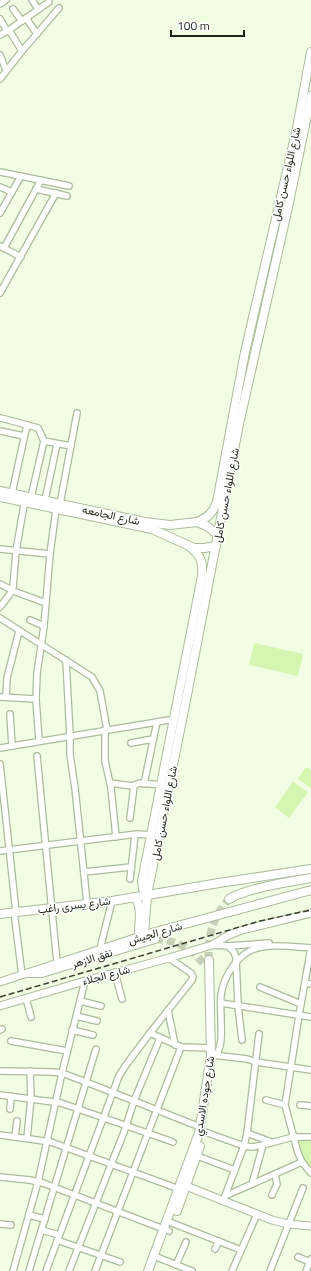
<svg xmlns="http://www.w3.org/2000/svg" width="311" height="1271" font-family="'Titillium Web',Vazirmatn,sans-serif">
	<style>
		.green { fill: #d5f5b1 }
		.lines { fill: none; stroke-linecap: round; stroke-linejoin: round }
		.secondary-tunnel { stroke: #c7d2ba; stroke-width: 8; stroke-dasharray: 8 4; stroke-linecap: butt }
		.minor-casing { stroke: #acbb9b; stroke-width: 8 }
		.tertiary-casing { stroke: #acbb9b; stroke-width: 9 }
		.secondary-casing { stroke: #acbb9b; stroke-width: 10 }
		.minor { stroke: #fff; stroke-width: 5.5 }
		.tertiary { stroke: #fff; stroke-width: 7 }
		.secondary { stroke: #fff; stroke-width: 8 }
		.rail { stroke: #394031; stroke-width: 1.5; stroke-dasharray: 6 3; stroke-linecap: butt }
		.labels { text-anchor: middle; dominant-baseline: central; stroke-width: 3; stroke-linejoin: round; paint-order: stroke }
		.street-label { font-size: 11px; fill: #1e2417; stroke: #fff }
	</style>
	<rect width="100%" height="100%" fill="#f1fee3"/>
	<g class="green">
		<path d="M254,643l49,11 -5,22 -49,-11z"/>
		<path d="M306,767l5,3v18l-13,-9z"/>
		<path d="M293,782l15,10 -19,26 -14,-11z"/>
		<path d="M293,1137h18v35l-8,-9z"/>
	</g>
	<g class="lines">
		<g class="secondary-tunnel">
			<path d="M155,939c20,1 35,8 48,24"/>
			<path d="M209,960c-2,-24 4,-43 20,-61"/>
		</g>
		<defs>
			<g id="minor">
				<path d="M32,0l6,9"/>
				<path d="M0,4l6,-4"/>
				<path d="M13,9l9,12"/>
				<path d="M26,18l11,16"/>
				<path d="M0,19l7,12"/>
				<path d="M9,30l13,21"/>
				<path d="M0,35l9,-5 40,-28"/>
				<path d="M0,55l6,15"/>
				<path d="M0,79l22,-28 37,-43"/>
				<path d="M0,172l69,14"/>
				<path d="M0,187l12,5"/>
				<path d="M36,189l31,7"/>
				<path d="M0,213l21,-37"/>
				<path d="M0,246l21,11"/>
				<path d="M4,248l37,-68"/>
				<path d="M0,293l56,-100"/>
				<path d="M1,418l37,10 6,13 27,5"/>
				<path d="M0,431l24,5"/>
				<path d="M12,493l15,-68"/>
				<path d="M31,497l13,-56"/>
				<path d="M45,500l12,-56"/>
				<path d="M60,504l17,-91"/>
				<path d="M0,549l50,5"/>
				<path d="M0,584l16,8 30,11"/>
				<path d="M0,607l10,-13 3,-7 3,-36 9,-52"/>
				<path d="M0,618l92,59 8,14 7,39"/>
				<path d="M30,620l14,6"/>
				<path d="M66,660l4,76v19l5,33 12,115"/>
				<path d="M0,697l36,2"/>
				<path d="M6,697l1,-19 12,-47"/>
				<path d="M10,714l2,32"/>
				<path d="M105,730v31l6,27 5,49"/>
				<path d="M39,741l-3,-42 1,-26 7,-47 6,-72 6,-45"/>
				<path d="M131,743l22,-4"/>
				<path d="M0,748l175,-29"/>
				<path d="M37,756l20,207"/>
				<path d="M0,764l16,148"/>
				<path d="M110,783l22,3 8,-3 22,2"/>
				<path d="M144,784l13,-62"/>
				<path d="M130,818l4,-32"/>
				<path d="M0,851l137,-17 15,1"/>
				<path d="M84,872l47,-5"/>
				<path d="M130,879l5,-44"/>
				<path d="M14,912l8,63"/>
				<path d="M212,945l16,1 41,-3"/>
				<path d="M228,946l6,6 2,6 2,48 4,34"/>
				<path d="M311,948l-12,67 -14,90 13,48 4,9 9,11"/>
				<path d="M100,949l12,-48"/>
				<path d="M115,973l7,26"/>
				<path d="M305,983l6,1"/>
				<path d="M260,987l41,17"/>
				<path d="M26,998l5,19"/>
				<path d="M80,1001l21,5"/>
				<path d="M221,1003l90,14"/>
				<path d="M168,1010l7,35"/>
				<path d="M76,1016l21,5"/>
				<path d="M0,1030l2,-1"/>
				<path d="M72,1030l21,5"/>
				<path d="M150,1033l31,14 30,1"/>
				<path d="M11,1041l56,10"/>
				<path d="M213,1055l34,4 9,3 55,8"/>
				<path d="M216,1055c7,-10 5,-24 5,-36 0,-8 -1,-16 0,-24 3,-21 19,-45 41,-48 16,-3 33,0 49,1"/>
				<path d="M0,1071l53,1 9,1 24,9 114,45"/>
				<path d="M0,1095l61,8 112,39"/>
				<path d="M266,1100l19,5"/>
				<path d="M300,1105l11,1"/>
				<path d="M10,1109l1,-13"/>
				<path d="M205,1132l39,14 9,1 10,-2 30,-8h18"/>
				<path d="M247,1133l24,9"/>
				<path d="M0,1135l51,7 128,47"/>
				<path d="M15,1137l2,-16"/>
				<path d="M27,1138l4,-40 -1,-27"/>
				<path d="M197,1156l38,14"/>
				<path d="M0,1177l30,3 13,3 126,48"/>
				<path d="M252,1184l11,-39"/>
				<path d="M272,1195l5,-11 -2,-10"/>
				<path d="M225,1196l77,-34"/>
				<path d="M223,1201l21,-55 3,-13 12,-99"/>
				<path d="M29,1215l16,4"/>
				<path d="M172,1223l69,27"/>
				<path d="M0,1224l11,1"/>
				<path d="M42,1230l17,5"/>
				<path d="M57,1240l63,22"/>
				<path d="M215,1249l4,-8"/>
				<path d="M154,1256l38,15"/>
				<path d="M298,1257l12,5"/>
				<path d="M176,1265l10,-23"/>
				<path d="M13,1271l25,-89 24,-109 23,-92"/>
				<path d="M29,1271l67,-222"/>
				<path d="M46,1271l73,-195 7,-11 24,-32 42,-53 1,-3 -2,-4 -22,-15"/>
				<path d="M69,1271l55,-139 10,-31 26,-63"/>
				<path d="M95,1271l86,-224"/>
				<path d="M232,1271l25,-57"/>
				<path d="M270,1271l33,-83"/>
				<path d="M306,1271l5,-12"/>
			</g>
			<g id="tertiary">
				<path d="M0,982l144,-47"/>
				<path d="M0,1006l85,-25 84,-23 43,-13 17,-10 13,-5 69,-17"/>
				<path d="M186,1186l86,34 16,4 23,2"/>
			</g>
			<g id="secondary">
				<path d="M311,96l-24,116 -48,212 -51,266 -41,205 -3,40 167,-45"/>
				<path d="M0,491l145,31 25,3 27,-3 10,4 11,9"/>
				<path d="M0,497l152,32 42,19h11l11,-2"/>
				<path d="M197,522c11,-4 16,-10 20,-20l28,-150 52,-224 14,-76"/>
				<path d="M147,895l-4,-6 -1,-8 60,-305c1,-15 -1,-20 -13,-30"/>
				<path d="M134,897c9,9 5,23 5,35"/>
				<path d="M229,899c18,-11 60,-17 82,-21"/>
				<path d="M0,914l112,-13 107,-18 92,-14"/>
				<path d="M29,973h13l113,-34"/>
				<path d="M177,1211l23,-65"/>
				<path d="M148,1271l51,-138 12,-78 -2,-95"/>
			</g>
		</defs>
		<use href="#minor" class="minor-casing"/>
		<use href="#tertiary" class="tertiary-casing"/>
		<use href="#secondary" class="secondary-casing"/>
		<use href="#minor" class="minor"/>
		<use href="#tertiary" class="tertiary"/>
		<use href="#secondary" class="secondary"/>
		<path class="rail" d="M0,997l260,-76 51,-11"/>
	</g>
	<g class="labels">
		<g class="street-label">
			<text transform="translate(286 174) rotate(-77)">شارع اللواء حسن كامل</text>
			<text transform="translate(226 495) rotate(-79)">شارع اللواء حسن كامل</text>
			<text transform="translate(111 515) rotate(12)">شارع الجامعه</text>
			<text transform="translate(164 813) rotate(-79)">شارع اللواء حسن كامل</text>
			<text transform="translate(74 905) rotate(-7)">شارع يسرى راغب</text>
			<text transform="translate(155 933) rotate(-16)">شارع الجيش</text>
			<text transform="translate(92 958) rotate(-17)">نفق الازهر</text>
			<text transform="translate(106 975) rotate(-15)">شارع الجلاء</text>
			<text transform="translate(204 1096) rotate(-81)">شارع جوده الاسدي</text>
		</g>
	</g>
	<path d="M171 30v6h73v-6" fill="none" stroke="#1e2417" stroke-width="2"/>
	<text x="177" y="30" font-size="12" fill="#1e2417" stroke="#ffffff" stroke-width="3" paint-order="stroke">100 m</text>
</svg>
